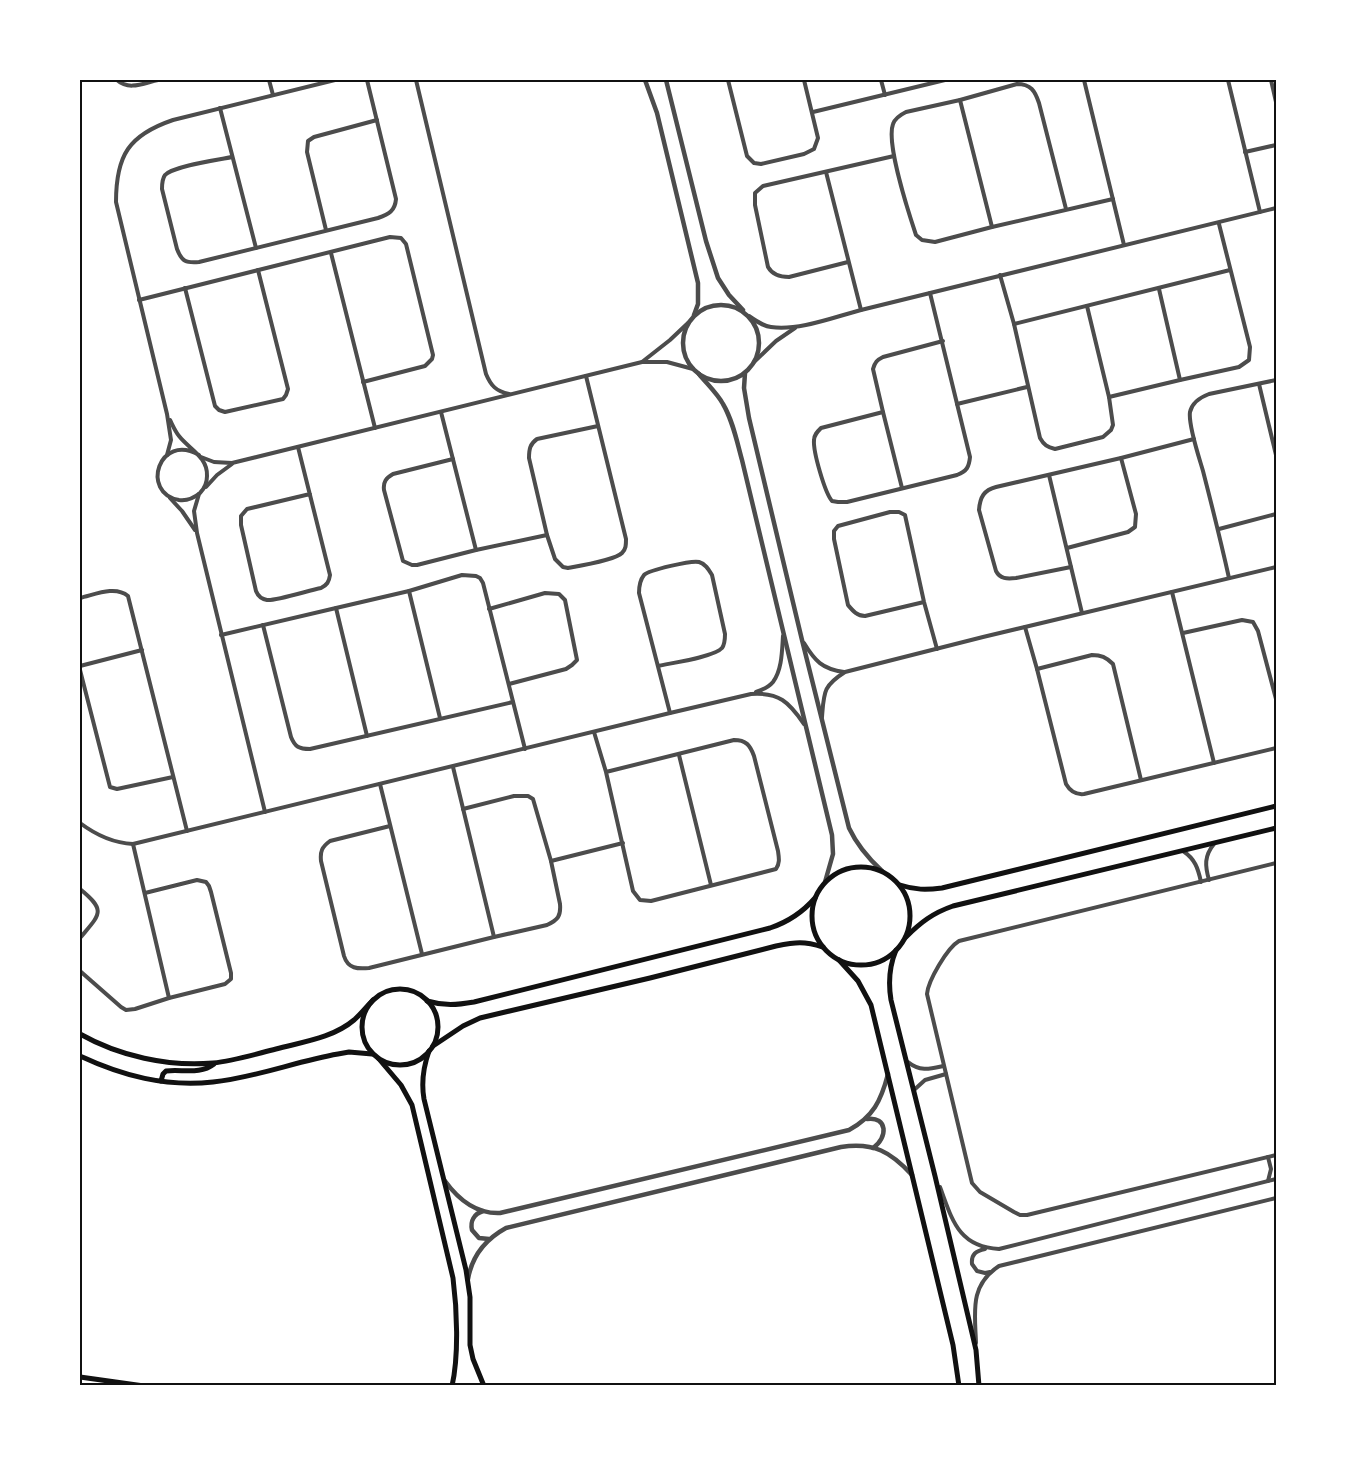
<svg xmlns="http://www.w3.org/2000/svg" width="1356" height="1465" font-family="'Fira Sans Condensed',sans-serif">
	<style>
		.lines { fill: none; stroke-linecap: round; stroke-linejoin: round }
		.minor { stroke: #4c4c4c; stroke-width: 4 }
		.tertiary { stroke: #4c4c4c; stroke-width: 4.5 }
		.secondary { stroke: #111; stroke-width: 5 }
		.neatline { fill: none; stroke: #111; stroke-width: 2 }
	</style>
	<rect width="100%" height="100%" fill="#fff"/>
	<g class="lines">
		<g class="minor">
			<path d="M117,80c12,11 27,3 41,0"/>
			<path d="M269,80l4,15"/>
			<path d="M416,80l70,294c5,12 10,17 23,20"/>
			<path d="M728,80l19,76 7,7 7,1 43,-10 10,-5 4,-11 -14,-58"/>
			<path d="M881,80l4,15"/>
			<path d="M1084,80l40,165"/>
			<path d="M1228,80l32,132"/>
			<path d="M1271,80l5,22"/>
			<path d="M960,100l32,127"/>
			<path d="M220,108l36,140"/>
			<path d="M813,112l132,-32"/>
			<path d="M1245,152l31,-7"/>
			<path d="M232,157c-14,3 -59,9 -67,18 -3,4 -3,10 -3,14l15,60c5,13 9,14 22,13l179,-44c11,-4 17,-7 18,-19l-29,-119"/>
			<path d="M826,172l35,138"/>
			<path d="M1066,209l-27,-106c-4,-12 -8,-19 -22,-19l-57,16 -54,12c-6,3 -11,6 -13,12 -7,19 16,90 23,111l6,5 13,2 57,-15 121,-28"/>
			<path d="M326,230l-19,-78 1,-11 6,-4 63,-17"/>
			<path d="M331,253l44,175"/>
			<path d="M848,262l-59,15c-9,0 -17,-3 -21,-10l-13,-62v-12l8,-7 131,-30"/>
			<path d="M1000,275l14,49 26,114c4,7 7,9 15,11l48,-12 8,-7 2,-5 -4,-28 -22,-91"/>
			<path d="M185,288l30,118 4,4 6,2 58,-13 3,-4 2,-6 -30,-119"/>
			<path d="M1159,289l21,91"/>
			<path d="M139,300l251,-63 11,1 5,6 27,111 -1,4 -7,7 -62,16"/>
			<path d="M749,316c7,5 14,10 22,11 28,4 63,-10 90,-17l415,-102"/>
			<path d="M1014,324l216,-54"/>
			<path d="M642,362l28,-22 18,-17"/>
			<path d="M754,362l22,-21 19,-13"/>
			<path d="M586,376l40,163c0,6 0,10 -4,14 -7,7 -43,13 -54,15l-5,-1 -8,-8 -8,-24 -18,-77c0,-9 1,-14 8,-19l61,-13"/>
			<path d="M1259,384l17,71"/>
			<path d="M1109,397l71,-17 59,-13 10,-7 1,-13 -31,-123"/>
			<path d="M957,404l70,-17"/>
			<path d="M441,412l35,138"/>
			<path d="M883,412l-62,16c-4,4 -7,7 -7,12 -1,12 11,53 18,61l6,1h9l110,-27c10,-4 12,-8 13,-18l-40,-164"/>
			<path d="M170,420c3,6 5,11 9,16 10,13 29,21 28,40 0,7 -2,12 -7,17 -6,5 -13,8 -21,7 -39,-7 -20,-68 20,-45"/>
			<path d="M298,447l32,128c-1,7 -3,10 -9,13 -11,2 -45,13 -54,12 -6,-1 -9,-4 -11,-9l-15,-66v-9l6,-7 63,-15"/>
			<path d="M167,455l4,-15 -4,-26 -51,-212c0,-47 13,-67 57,-82l162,-40"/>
			<path d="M201,457l13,5 18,1 410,-101h25l26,7"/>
			<path d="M453,459l-60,15c-7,4 -10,8 -9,16l19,71 9,4h5l59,-15 71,-15"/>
			<path d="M1049,475l33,138"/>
			<path d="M206,487l11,-12 15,-11"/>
			<path d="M902,488l-19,-76 -10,-43c2,-7 4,-9 10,-12l60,-16"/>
			<path d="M199,494l-5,17 3,22 68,279"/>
			<path d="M170,498l12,13 13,19"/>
			<path d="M1219,529l57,-15"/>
			<path d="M1067,548l61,-16 7,-5 1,-13 -15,-56"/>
			<path d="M1071,567l-55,11c-9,1 -16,1 -20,-7l-17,-61c1,-13 5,-20 17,-23l125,-29 73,-19"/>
			<path d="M1229,578c-8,-36 -17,-72 -26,-107 -4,-14 -15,-46 -13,-59 2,-9 11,-15 19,-18l67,-14"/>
			<path d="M409,591l31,127"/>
			<path d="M1172,592l42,171"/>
			<path d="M80,598c14,-3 35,-13 48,-2l59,235"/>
			<path d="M924,602l-59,14c-8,0 -12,-5 -17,-11l-14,-66v-8l4,-5 52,-14h9l6,3 19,87 13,47"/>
			<path d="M336,608l31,128"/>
			<path d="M489,609l56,-16 14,1 6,6 12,60 -5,5 -6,4 -57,15"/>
			<path d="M263,625l28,112c4,10 8,12 19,12l203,-47"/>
			<path d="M1025,627l12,42 29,115c4,7 9,11 18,10l192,-46"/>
			<path d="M1183,633l59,-13 11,2 5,9 18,68"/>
			<path d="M221,635l115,-27 73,-17 53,-16 14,1 4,2 3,5 42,166"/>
			<path d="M804,643c11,18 18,26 40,29"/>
			<path d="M80,666l62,-16"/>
			<path d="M658,666c13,-3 56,-9 64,-18 3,-4 3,-9 3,-14l-13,-59c-3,-5 -6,-11 -13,-13 -7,-2 -50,8 -55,13 -4,5 -5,11 -5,18l31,120"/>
			<path d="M1037,669l55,-14c9,0 14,2 21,9l28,116"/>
			<path d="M80,670l30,117 7,2 56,-12"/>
			<path d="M756,692c6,-2 13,-5 17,-10 9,-12 9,-31 10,-46"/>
			<path d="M822,717c2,-25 1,-31 23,-45l138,-35 293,-70"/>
			<path d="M594,732l12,40 27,119 7,9 11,1 125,-32c4,-6 3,-11 2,-18l-24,-95c-4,-11 -8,-16 -20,-16l-128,32"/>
			<path d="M679,755l32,130"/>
			<path d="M453,767l41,170"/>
			<path d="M380,784l42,170"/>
			<path d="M80,823c16,12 32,20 53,21l537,-131 81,-19c28,-2 38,8 53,30"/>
			<path d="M390,826l-60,15c-8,6 -10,10 -9,20l23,95c4,13 14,13 25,12l125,-31 53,-12c11,-5 14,-9 13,-21l-9,-43 -18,-62 -5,-3h-14l-51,13"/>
			<path d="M133,844l36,154"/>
			<path d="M1183,851c12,8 15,17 18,31"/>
			<path d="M551,861l72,-18"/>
			<path d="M1276,863l-317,78c-12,7 -31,40 -32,53l45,189 8,9 34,20 6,3h7l249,-60"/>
			<path d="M1209,880c-4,-14 -5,-24 5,-36"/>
			<path d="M80,889c27,22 20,25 0,49"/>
			<path d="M80,971l41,36 5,3 9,-1 34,-11 56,-14 6,-5v-6l-20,-81 -2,-6 -3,-4 -9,-2 -52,13"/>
			<path d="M908,1062c12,10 22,7 35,4"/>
			<path d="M914,1090l11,-10 21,-6"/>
			<path d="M1268,1157l3,12 -3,12"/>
			<path d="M940,1187c12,32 18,60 59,62l277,-70"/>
			<path d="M985,1249c-9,2 -14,5 -13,15l5,7 8,2 5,-1"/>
			<path d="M976,1343c-1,-31 -7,-57 23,-77l277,-68"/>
		</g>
		<g class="tertiary">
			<path d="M645,80l12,33 41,170v21l-4,11"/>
			<path d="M666,80l40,161 12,37 11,17 14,15"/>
			<circle cx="721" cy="343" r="38"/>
			<path d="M745,373l-1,15 5,30 53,222 47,188c8,17 19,30 33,43"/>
			<path d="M699,374c8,10 18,19 24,30 10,17 14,38 19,56l90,375 1,19 -8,28"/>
			<path d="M867,1119c21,-3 21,19 6,29"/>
			<path d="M445,1181c13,18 31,33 55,32l349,-83c24,-13 32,-29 39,-56"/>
			<path d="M483,1211c-9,3 -13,10 -11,19l7,8 10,1"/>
			<path d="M468,1279c4,-23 18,-40 38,-51l335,-81c33,-5 50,5 71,28"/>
		</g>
		<g class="secondary">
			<circle cx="861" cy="916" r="49"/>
			<path d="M900,885c15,5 26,5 42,3l334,-82"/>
			<path d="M906,937c15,-15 27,-24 47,-31l323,-78"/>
			<path d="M896,950c-7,17 -8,32 -5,50l44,176 41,174 3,36"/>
			<path d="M839,960l19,21 13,24 82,340 6,41"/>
			<circle cx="400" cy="1027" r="38"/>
			<path d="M427,1001c17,5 30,4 47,1l296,-74c18,-6 32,-15 45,-30"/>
			<path d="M80,1034c39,22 88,33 133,29 21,-2 43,-9 63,-14 26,-7 57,-11 78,-29 7,-6 13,-14 19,-20"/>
			<path d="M433,1046l30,-20 17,-8 170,-40 126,-32c20,-4 28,-5 47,1"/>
			<path d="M429,1051c-6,17 -8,31 -5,48l42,171 4,27v48l3,14 11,27"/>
			<path d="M80,1056c43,20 85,31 133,26 41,-4 84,-21 125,-28l11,-2 23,2"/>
			<path d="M379,1059l22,26 11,20 41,173c4,31 6,77 -1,108"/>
			<path d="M161,1081l2,-7 3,-3c16,-2 34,4 48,-7"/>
			<path d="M80,1377l64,9"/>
		</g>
	</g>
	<rect width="1356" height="1465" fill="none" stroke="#ffffff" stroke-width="162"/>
	<rect x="81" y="81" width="1194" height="1303" class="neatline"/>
</svg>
